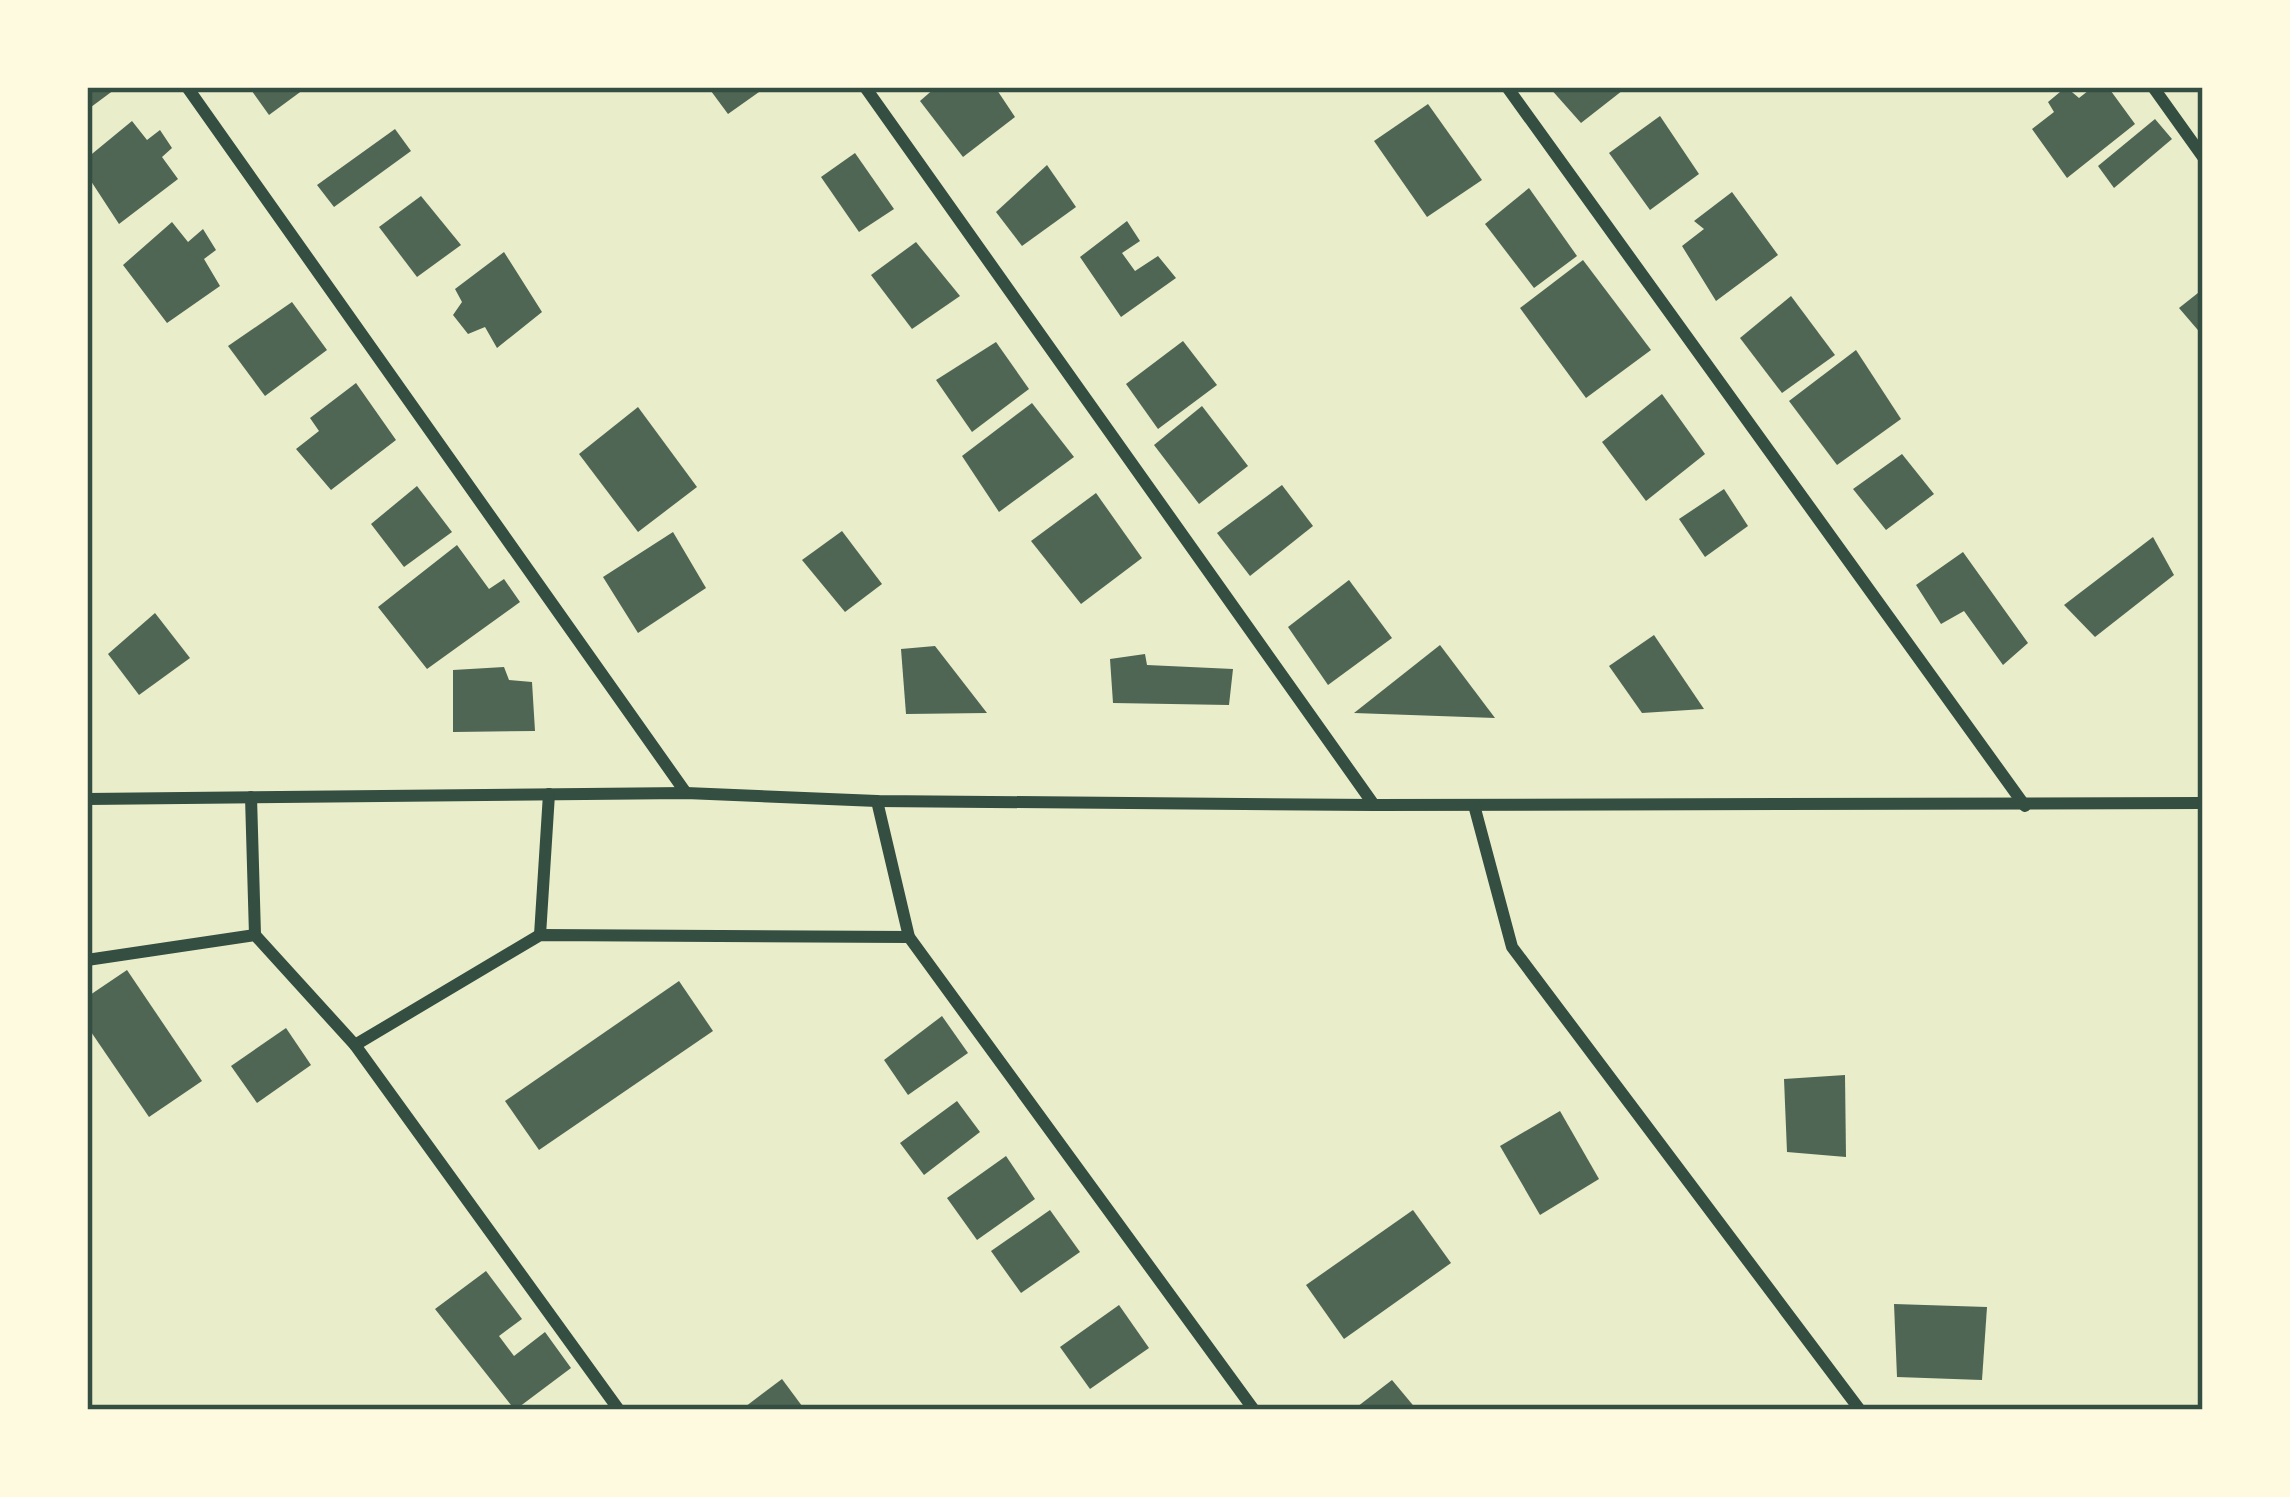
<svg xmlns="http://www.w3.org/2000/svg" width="2290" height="1497" font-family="'Fira Sans',sans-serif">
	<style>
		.building { fill: #4f6655 }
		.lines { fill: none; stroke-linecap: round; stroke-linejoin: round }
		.minor { stroke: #344e41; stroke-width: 12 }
		.neatline { fill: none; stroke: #344e41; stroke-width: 4.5 }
	</style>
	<rect width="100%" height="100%" fill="#e9edc9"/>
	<g class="building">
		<path d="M87,87h31l-31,23z"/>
		<path d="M249,87h58l-38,28z"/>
		<path d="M708,87h58l-38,27z"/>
		<path d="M936,87h59l20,30 -52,40 -43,-56z"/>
		<path d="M1549,87h78l-46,36z"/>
		<path d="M2066,87l13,11 14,-11h15l27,37 -68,54 -35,-49 22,-17 -6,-10z"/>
		<path d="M1428,104l54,76 -55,37 -53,-76z"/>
		<path d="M1660,116l39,58 -49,36 -41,-57z"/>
		<path d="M2155,119l17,20 -58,49 -16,-22z"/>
		<path d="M132,121l15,19 13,-10 12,18 -10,9 16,22 -59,45 -32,-49v-17z"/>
		<path d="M395,129l16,22 -77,56 -17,-22z"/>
		<path d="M855,153l39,56 -35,23 -38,-55z"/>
		<path d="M1047,165l29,42 -54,39 -26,-34z"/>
		<path d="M1529,188l48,68 -43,32 -49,-64z"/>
		<path d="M1732,192l46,63 -62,46 -34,-55 22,-17 -10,-8z"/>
		<path d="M421,196l40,49 -44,32 -38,-50z"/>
		<path d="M1127,221l13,20 -18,12 13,18 23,-15 18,22 -55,39 -41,-60z"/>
		<path d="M172,222l16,20 15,-13 13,21 -12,9 16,27 -53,37 -44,-58z"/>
		<path d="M916,242l44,54 -48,33 -41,-54z"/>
		<path d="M504,252l38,60 -45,36 -12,-21 -17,7 -15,-19 9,-13 -7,-13z"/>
		<path d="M1583,260l68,90 -65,48 -66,-90z"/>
		<path d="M2203,289v47l-24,-28z"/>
		<path d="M1791,296l44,59 -53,38 -42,-55z"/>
		<path d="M292,302l35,48 -62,46 -37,-50z"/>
		<path d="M1183,341l34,44 -59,44 -32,-45z"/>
		<path d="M996,342l33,47 -57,43 -36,-52z"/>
		<path d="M1856,350l45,69 -64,46 -48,-64z"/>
		<path d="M356,383l40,57 -65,50 -35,-41 23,-18 -9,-13z"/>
		<path d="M1662,394l43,60 -59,47 -44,-59z"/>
		<path d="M1032,403l42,54 -75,55 -37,-56z"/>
		<path d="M1202,406l46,60 -49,38 -45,-59z"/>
		<path d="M638,407l59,80 -59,45 -59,-78z"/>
		<path d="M1902,454l32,40 -48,36 -33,-41z"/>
		<path d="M1282,485l31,41 -63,50 -33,-43z"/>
		<path d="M417,486l35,46 -48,35 -33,-43z"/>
		<path d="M1724,489l24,37 -43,31 -26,-38z"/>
		<path d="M1096,493l46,65 -61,46 -50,-63z"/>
		<path d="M842,531l40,53 -37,28 -43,-52z"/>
		<path d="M673,532l33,56 -68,45 -35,-56z"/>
		<path d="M2153,537l21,38 -79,62 -31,-32z"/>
		<path d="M457,545l32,44 15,-10 16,23 -93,67 -49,-62z"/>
		<path d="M1963,552l65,91 -25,22 -39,-54 -23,13 -25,-39z"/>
		<path d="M1349,580l43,58 -64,47 -40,-58z"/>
		<path d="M155,613l35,45 -51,37 -31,-41z"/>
		<path d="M1654,635l50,74 -62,4 -33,-47z"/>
		<path d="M1440,645l55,73 -141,-5z"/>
		<path d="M935,646l52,67 -81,1 -5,-65z"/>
		<path d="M1145,654l2,11 86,4 -4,36 -116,-2 -3,-44z"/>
		<path d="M504,667l5,13 23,2 3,49 -82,1v-62z"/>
		<path d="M127,970l75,111 -53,36 -62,-91v-29z"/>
		<path d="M679,981l34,50 -174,119 -34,-49z"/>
		<path d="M942,1016l26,37 -60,42 -24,-35z"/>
		<path d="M286,1028l25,37 -54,38 -26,-37z"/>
		<path d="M1845,1075l1,82 -59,-5 -3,-73z"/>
		<path d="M957,1101l23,31 -56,43 -24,-32z"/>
		<path d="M1560,1111l39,68 -59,36 -40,-69z"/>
		<path d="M1006,1156l29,43 -58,41 -30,-42z"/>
		<path d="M1050,1210l30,42 -59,41 -30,-42z"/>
		<path d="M1413,1210l38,53 -107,76 -38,-54z"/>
		<path d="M486,1271l36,48 -23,17 15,20 31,-24 26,36 -56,42 -80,-101z"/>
		<path d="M1894,1304l93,3 -5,73 -85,-3z"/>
		<path d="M1119,1305l30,43 -59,41 -30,-42z"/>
		<path d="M782,1379l23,31h-64z"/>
		<path d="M1392,1380l25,30h-64z"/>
	</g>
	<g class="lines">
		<g class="minor">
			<path d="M187,87l499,706"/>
			<path d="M865,87l509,718"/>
			<path d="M1507,87l518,719"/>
			<path d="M2153,87l50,70"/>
			<path d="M251,797l4,138"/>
			<path d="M87,799l599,-6 191,8 497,4 829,-2"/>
			<path d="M877,801l32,136 345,473"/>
			<path d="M1474,805l38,142 348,463"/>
			<path d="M540,935l9,-141"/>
			<path d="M87,960l168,-25 100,110 185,-110 369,2"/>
			<path d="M355,1045l264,365"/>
		</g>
	</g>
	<rect width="2290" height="1497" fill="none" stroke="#fefae0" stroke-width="180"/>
	<rect x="90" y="90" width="2110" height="1317" class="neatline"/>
</svg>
